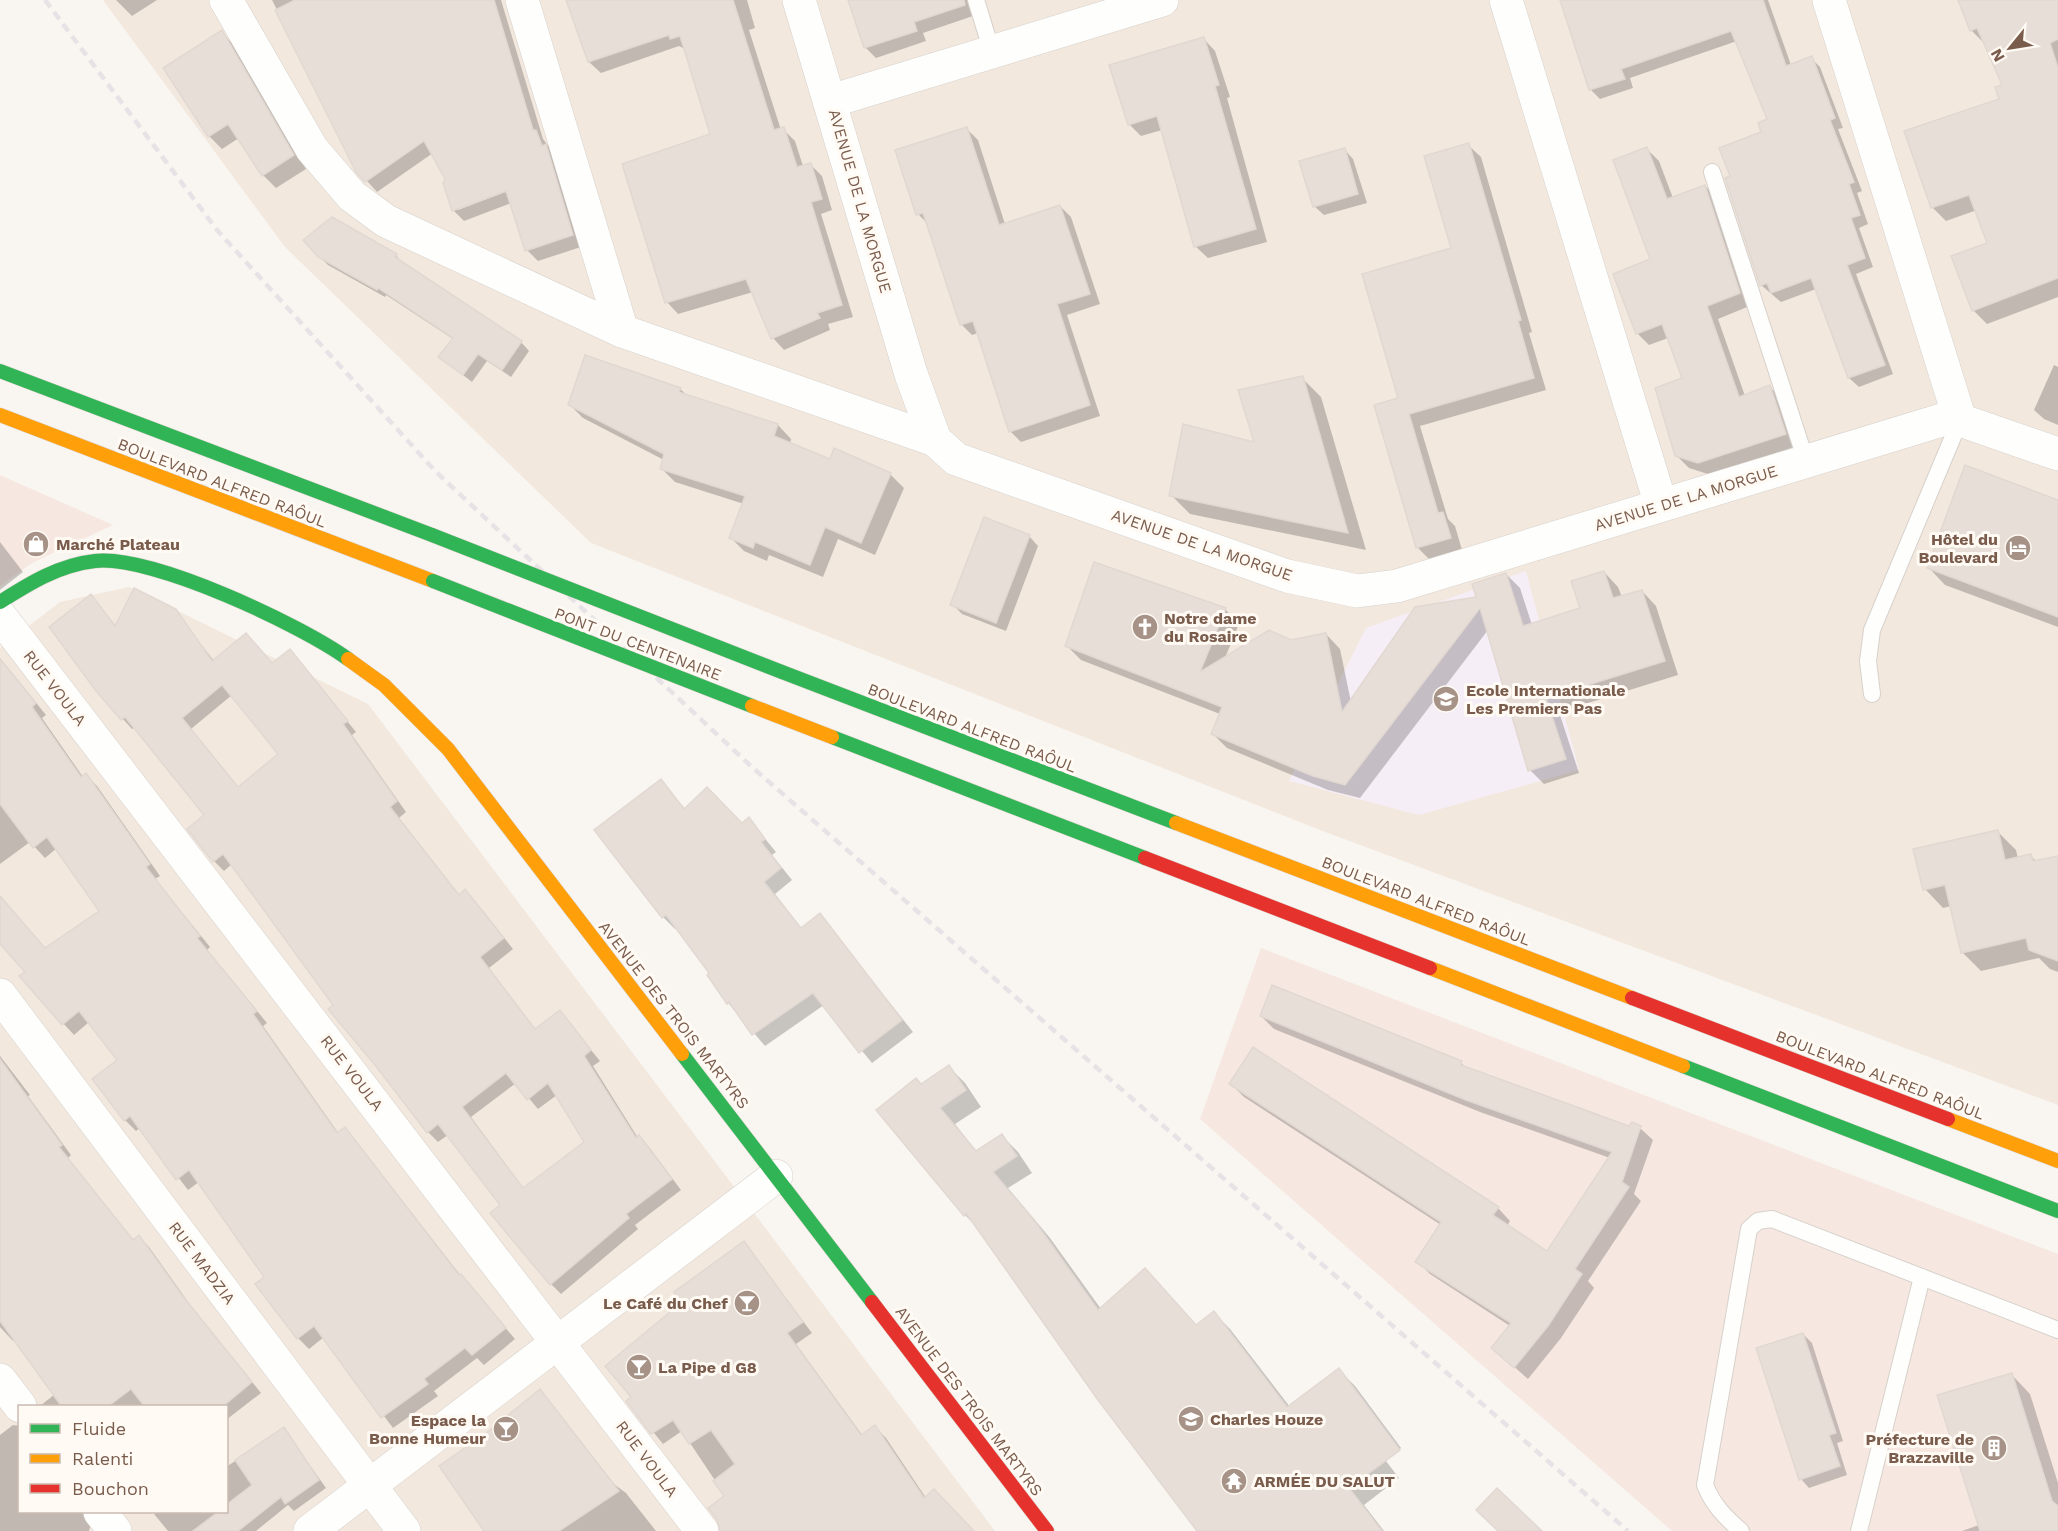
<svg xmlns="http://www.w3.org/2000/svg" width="2058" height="1531" font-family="'Work Sans',sans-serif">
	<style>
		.residential { fill: #f2e8de; fill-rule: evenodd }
		.commercial { fill: #f6e8e1 }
		.education { fill: #f6eef6 }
		.shadow { fill: #0003; fill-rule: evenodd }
		.building { fill: #e6ded7; stroke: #e2d8d2; stroke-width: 1.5; fill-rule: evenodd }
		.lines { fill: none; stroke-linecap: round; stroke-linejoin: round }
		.lane-casing { stroke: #d7d1cb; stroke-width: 18 }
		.street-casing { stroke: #d7d1cb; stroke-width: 34 }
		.fast-casing { stroke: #d9d2cb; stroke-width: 15 }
		.slow-casing { stroke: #d9d2cb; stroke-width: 15 }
		.jam-casing { stroke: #d9d2cb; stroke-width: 15 }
		.lane { stroke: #fefefd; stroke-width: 16 }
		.street { stroke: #fefefd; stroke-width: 33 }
		.fast { stroke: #30b455; stroke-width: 14 }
		.slow { stroke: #ff9f0a; stroke-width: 14 }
		.jam { stroke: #e5322d; stroke-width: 14 }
		.rail { stroke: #e6e3e7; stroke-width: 4.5; stroke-dasharray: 9 6; stroke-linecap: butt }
		.fast-bridge-casing { stroke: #dad1cc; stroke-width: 15; stroke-linecap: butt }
		.slow-bridge-casing { stroke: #dad1cc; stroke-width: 15; stroke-linecap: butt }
		.fast-bridge { stroke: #30b455; stroke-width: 14 }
		.slow-bridge { stroke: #ff9f0a; stroke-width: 14 }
		.labels { text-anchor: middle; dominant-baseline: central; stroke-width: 6; stroke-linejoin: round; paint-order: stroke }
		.street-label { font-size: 16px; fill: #7a5c4d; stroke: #fffaf3 }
		.poi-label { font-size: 16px; font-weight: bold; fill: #7a5c4d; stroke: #fffaf3; text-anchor: start }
	</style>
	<rect width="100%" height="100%" fill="#f9f5f0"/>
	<g class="residential">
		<path d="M103,0h1955v1105l-730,-272 -737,-290 -306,-296z"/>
		<path d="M129,587l239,117 627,827h-995v-883l60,-46zM20,1406h206v106h-206z"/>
	</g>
	<g class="commercial">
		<path d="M0,475l113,50 -81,38 -32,23z"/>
		<path d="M1261,948l797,306v277h-386l-472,-412z"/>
	</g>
	<path class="education" d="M1526,571l53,199 -160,45 -130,-34 77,-153z"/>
	<g class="shadow">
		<path d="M116,0h41l-25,16z"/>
		<path d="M272,0h229l42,139 14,18 27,89 -46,15 -11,-11 -16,-47 -47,18 -11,-11 -6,-31 -14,-26 -56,39 -19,-21zM512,187l1,2 -55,21v-3z"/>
		<path d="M568,0h179l8,28 -6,2 32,100 2,-1 12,12 8,25 7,-2 12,12 10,34 -11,4 32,103 -25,7 2,6 -46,20 -11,-12 -20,-46 -75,22 -11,-12 45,-167 -27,-86 -6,-3 -78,27 -12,-11z"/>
		<path d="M850,0h118l5,16 -50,17 3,8 -50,17 -11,-11z"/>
		<path d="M1569,0h199l23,65 20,-7 9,9 23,61 -5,1 24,62 -5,2 11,31 -9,4 14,39 -17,7 37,100 -34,13 -10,-9 -33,-89 -35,13 -20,-17 -29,-108 31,-44 6,-13 -32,-79 -107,37 3,10 -33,11 -10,-10z"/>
		<path d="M1970,0h88v297l-71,27 -14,-14 16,-66 -12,-34 -31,11 -14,-14 69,-107 3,-14 -19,-42 -14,-14z"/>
		<path d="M221,32l13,13 72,124 -30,19 -13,-13 -24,-37 -17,11 -13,-13z"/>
		<path d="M1203,38l12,13 15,46 -3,1 40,144 -59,16 -13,-12 -33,-116 -21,6 -12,-12z"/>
		<path d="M967,129l11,11 27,84 55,-18 11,11 29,87 -33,11 33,101 -79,26 -11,-11 -32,-98 -6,2 -11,-11 -32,-99 -11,-11z"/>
		<path d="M1468,145l13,12 51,175 -3,1 17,57 -126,36 28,93 7,7 7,24 -32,10 -13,-13 -17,-148 53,-150z"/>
		<path d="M1344,149l9,10 14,44 -43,12 -10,-9z"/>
		<path d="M1647,149l12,12 14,37 32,-12 12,12 35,107 -34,14 27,77 25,-9 12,12 15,47 -86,29 -22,-7 -13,-13 8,-76 -16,-41 -19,7 -12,-12 15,-73z"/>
		<path d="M396,255l7,10 118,77 8,9 -18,26 -24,-16 -15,21 -32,-25 13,-18 -67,-44 -1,2 -57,-32 -9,-9z"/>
		<path d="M2054,365l4,2v58l-14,-6 -10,-9z"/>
		<path d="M1302,378l19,19 45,153 -176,-36 -19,-19 85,-51z"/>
		<path d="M680,389l8,7 90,29 13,14 -1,5 41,17 59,13 14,14 -29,67 -37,-16 -15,38 -54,-22 -2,6 -23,-10 -13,-13 13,-34 -69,-22 -14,-14 3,-8 -81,-42 -13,-13z"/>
		<path d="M2058,501v126l-113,-42 -16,-17z"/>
		<path d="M1029,536l9,10 -32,85 -44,-17 -10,-10z"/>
		<path d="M0,542l23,30 -23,18z"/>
		<path d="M1604,572l14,15 4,10 20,-6 14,15 22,69 -119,37 20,61 -35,11 -14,-14 -42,-140 -128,168 -32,-8 -101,-42 -14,-14 7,-20 -139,-54 -14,-14 158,-37 14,15 -14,34 101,-24 14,15 11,53 155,-128 14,14 12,37 50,-16z"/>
		<path d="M91,596l25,30 65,-7 33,42 59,4 17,-14 66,81 -4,3 54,77 -7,6 61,78 5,-5 10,10 38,48 -24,19 47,62 24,-18 40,49 -7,5 45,72 11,9 32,43 -46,35 3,4 -77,65 -10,-10 -49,-79 -54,-70 -10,7 -10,-10 -196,-268 -8,7 -10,-10 -8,-46 -71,-88 -3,2 -35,-39zM232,695l48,59 -41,34 -48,-59zM516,1083l22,26 19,-14 29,47 -62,47 -53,-72z"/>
		<path d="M0,658l46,57 -4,3 41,59 3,-2 11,11 63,90 -5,3 55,68 -3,3 60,73 -4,3 76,108 5,-5 11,11 106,136 54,63 -31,26 -7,-7 -43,33 4,5 -45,32 -69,-91 -15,12 -11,-11 -32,-61 -67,-95 -11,8 -48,-62 -4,3 -11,-11 -6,-60 -30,-38 -15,13 -53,-58 6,-5 -27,-31v-44l45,52 56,-38 -44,-63 -12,10 -15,-16 -30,22z"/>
		<path d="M661,781l25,29 56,15 7,-6 27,33 -4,3 20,25 -17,14 27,35 18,-14 93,117 -41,31 -48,-58 -59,41 -37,-43 -19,-28 3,-2 -35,-46 -2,2 -12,-12z"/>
		<path d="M1997,831l19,19 2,9 13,-3 6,6 21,-5v115l-8,-3 -11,-11 -58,13 -18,-18 -12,-47 -8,2 -18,-19z"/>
		<path d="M1261,1016l200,47 7,6 162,59h10l13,12 -19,54 7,7 -53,80 6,7 -33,50 -33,41 -35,-31 17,-22 -80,-52 -13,-13 24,-36 -197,-128 -13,-13 267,124 12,13 -3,5 41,27 62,-95 -130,-46 -206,-83z"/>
		<path d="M0,1056l30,39 -2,1 43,59 -3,3 66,83 5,-4 10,10 42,59 70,87 -35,27v-14h-186l15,-12 -40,-54 -2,1 -13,-14z"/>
		<path d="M949,1067l16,16 16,24 -26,17 22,28 25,-16 16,16 14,21 -24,15 42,50 51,71 44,-39 52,56 17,-13 16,16 60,78 49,-37 16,16 46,62 -15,13 13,17 -35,27 20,26h-185l-219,-301 -15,-15 -44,-129z"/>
		<path d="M744,1243l68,90 -16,11 67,92 12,-9 11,11 40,60 46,33h-251l5,-34 -44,-66 -19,13 -35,-43 5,-4 51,-95z"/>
		<path d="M1803,1334l9,9 31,98 -6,2 10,32 -38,13 -8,-9z"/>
		<path d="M2012,1375l18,19 28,89v48h-96l17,-6z"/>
		<path d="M540,1391l75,94 11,8 30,38h-174l2,-2 2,-94z"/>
		<path d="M13,1425l7,1v86h75l-6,19h-89v-96z"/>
		<path d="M284,1429l42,59 -32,23 -6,-6 -32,26h-88l-14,-17 5,-2h67v-45z"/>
	</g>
	<g class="building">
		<path d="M295,0h199l39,130h3l6,16 4,-2 27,91 -48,16 -19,-60 -54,20 -9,-28 2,-4 -21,-38 -59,41 -9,-10 -81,-162z"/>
		<path d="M566,0h167l41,130 10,-3 13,40 14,-4 11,36 -11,3 31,103 -25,8 3,5 -49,21 -25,-60 -81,24 -43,-139 88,-30 -30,-98 -10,3 -1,-4 -81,27z"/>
		<path d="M848,0h116l1,5 -51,17 3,9 -53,17z"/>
		<path d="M1560,0h203l23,66 26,-10 23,62 -5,2 24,62 -5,2 11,31 -9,3 14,40 -18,7 38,100 -37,13 -37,-100 -40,15 -4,-10 -7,3 -35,-108 5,-2 -11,-28 42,-16 -3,-9 9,-4 -36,-88 -110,38 4,10 -36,11z"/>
		<path d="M1958,0h100v39l-8,4 8,25v210l-86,33 -21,-55 36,-13 -18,-48 -38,13 -27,-77 95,-32 -4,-12 7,-2 -25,-57 -7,3z"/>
		<path d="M222,30l72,125 -32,21 -34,-52 -20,13 -45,-69z"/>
		<path d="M1204,37l15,48 -4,1 41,143 -62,18 -37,-131 -29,9 -19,-60z"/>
		<path d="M967,127l32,98 61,-20 30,89 -33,10 33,101 -81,27 -36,-111 -13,4 -37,-112 -7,2 -21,-65z"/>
		<path d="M1469,143l52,177 -3,1 16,57 -125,36 29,99 5,-1 8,26 -35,10 -42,-143 24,-7 -36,-124 89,-26 -27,-92z"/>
		<path d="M1647,147l20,52 38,-14 35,108 -33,13 32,91 31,-12 16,49 -88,29 -23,-7 -20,-68 27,-10 -20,-54 -26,10 -23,-60 37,-15 -37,-99z"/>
		<path d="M1345,148l13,46 -45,13 -14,-46z"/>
		<path d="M332,217l65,37 -2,3 127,84 -20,29 -24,-16 -15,21 -25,-18 15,-19 -75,-50 -1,2 -59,-33 -15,-17z"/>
		<path d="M585,355l96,33 -2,4 99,32 -4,12 56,23 4,-11 57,25 -30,70 -36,-16 -15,38 -55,-23 -2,6 -24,-10 16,-42 -85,-27 4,-15 -96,-49z"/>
		<path d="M1303,376l45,157 -179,-37 14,-72 71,18 -16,-52z"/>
		<path d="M1965,465l93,35v117l-131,-49z"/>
		<path d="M984,517l46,18 -34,88 -46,-18z"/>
		<path d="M1094,562l132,46 -26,64 69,-42 22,10 35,-7 16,79 73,-105 61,-10 -4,-13 34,-11 17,53 57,-18 -9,-27 33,-10 9,27 29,-8 23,71 -119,37 20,61 -38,12 -48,-163 -135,177 -32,-9 -102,-42 11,-27 -157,-61z"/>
		<path d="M134,588l42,21 36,52 34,-28 26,30 18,-14 58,72 -5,3 54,77 -7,6 69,88 6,-6 39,49 -24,19 55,72 25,-19 31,40 -7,6 52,82 3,-3 33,44 -46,35 3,4 -79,67 -60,-72 10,-8 -62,-81 -11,9 -52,-68 -47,-56 5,-4 -110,-151 -10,8 -26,-33 17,-14 -79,-98 -4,3 -25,-29 -47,-64 42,-33 24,32zM222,685l56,69 -40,33 -56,-69zM506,1073l21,27 21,-17 36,59 -61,46 -61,-81z"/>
		<path d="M0,659l36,44 -4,4 49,70 5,-4 64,91 -4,3 54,69 -3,2 60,73 -4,3 84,119 8,-6 114,148 2,-1 45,54 -34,27 -7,-7 -41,31 4,5 -47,34 -67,-92 -17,13 -42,-55 9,-7 -75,-107 -13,10 -46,-64 -6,5 -32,-42 25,-19 -38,-49 -17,14 -43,-49 6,-4 -25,-28v-48l45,52 54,-37 -52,-74 -14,11 -33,-44z"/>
		<path d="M661,779l23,30 23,-22 35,36 7,-6 16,22 -4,3 20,26 -17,14 37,46 19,-15 82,107 -43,33 -46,-60 -61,42 -23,-33 -2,2 -20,-29 2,-2 -43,-58 -4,3 -68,-88z"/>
		<path d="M1998,830l7,30 26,-6 2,7 25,-5v105l-29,-11 -3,-12 -65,15 -16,-68 -22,5 -10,-41z"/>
		<path d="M1272,985l190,76 -1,4 168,61 3,-4 9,4 -19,56 7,5 -54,82 7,5 -34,52 -34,42 -23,-20 20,-25 -96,-61 26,-40 -212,-138 24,-37 246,160 -6,8 54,36 65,-99 -146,-52 -206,-84z"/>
		<path d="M0,1059l62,86 -3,2 74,93 6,-5 42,59 71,88 -30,25h-77l-14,-18 -24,18h-45l-62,-86z"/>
		<path d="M949,1065l17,25 -26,18 36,43 26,-17 15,22 -24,16 41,48 64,90 47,-42 51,57 18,-14 73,96 52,-39 61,82 -51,38 33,43h-185l-99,-131 -132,-187 -2,3 -88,-106 40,-32 5,6z"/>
		<path d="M744,1241l59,81 -16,11 74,102 14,-10 49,73 10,-9 40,42h-254l-3,-11 -9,-12 16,-12 -11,-15 22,-17 -24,-34 -22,14 -16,-24 -22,14 -25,-33 5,-4 -26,-31 77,-64 -8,-10z"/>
		<path d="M1803,1333l33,100 -7,2 11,31 -41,14 -43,-132z"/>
		<path d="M2012,1373l40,128 6,5v25h-78l-43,-136z"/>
		<path d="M540,1389l79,102 -60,40h-75l-45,-65 46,-32z"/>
		<path d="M284,1427l35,53 -34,24 -4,-7 -43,34h-45l25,-19h8v-7l26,-20 -17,-25z"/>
		<path d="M1497,1488l45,43h-44l-22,-21z"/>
	</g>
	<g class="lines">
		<defs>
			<g id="lane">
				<path d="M976,0l16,52"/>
				<path d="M1712,172l94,289"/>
				<path d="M1872,694l-4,-33 4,-31 88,-210"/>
				<path d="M1741,1531c-16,-14 -28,-26 -36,-46l44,-256 9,-8 14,-2 286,111"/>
				<path d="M1859,1531l63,-254"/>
			</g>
			<g id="street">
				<path d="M226,0l86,149 40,47 34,25 236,110 313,109"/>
				<path d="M522,0l100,331"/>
				<path d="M799,0l112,374 24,66 21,19 331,117 70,15 40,-5 548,-167 15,1 98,34"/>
				<path d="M1506,0l155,505"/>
				<path d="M1829,0l131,420"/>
				<path d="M831,101l331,-101"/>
				<path d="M0,616l702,915"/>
				<path d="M0,995l404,536"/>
				<path d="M0,1380l20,26"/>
				<path d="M100,1512l15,19"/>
				<path d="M310,1531l466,-355"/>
			</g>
			<g id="fast">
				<path d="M0,371l432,164"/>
				<path d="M0,602c30,-19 59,-37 95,-41 58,-6 206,64 253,98"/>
				<path d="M782,672l394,151"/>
				<path d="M832,737l313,121"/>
				<path d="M682,1054l190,248"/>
				<path d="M1683,1066l375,145"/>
			</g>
			<g id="slow">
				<path d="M0,415l433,166"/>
				<path d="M348,659l36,26 64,64 234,305"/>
				<path d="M1176,823l456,175"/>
				<path d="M1430,968l253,98"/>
				<path d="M1948,1119l110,42"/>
			</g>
			<g id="jam">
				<path d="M1145,858l285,110"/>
				<path d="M1632,998l316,121"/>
				<path d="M872,1302l175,229"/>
			</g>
		</defs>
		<use href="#lane" class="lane-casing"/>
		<use href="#street" class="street-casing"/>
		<use href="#fast" class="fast-casing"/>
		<use href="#slow" class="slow-casing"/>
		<use href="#jam" class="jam-casing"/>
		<use href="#lane" class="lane"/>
		<use href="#street" class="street"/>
		<use href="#fast" class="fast"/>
		<use href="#slow" class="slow"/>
		<use href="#jam" class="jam"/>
		<path class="rail" d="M45,0l172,230 219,242 317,296 875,763"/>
		<defs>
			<g id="fast-bridge">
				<path d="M432,535l350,137"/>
				<path d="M433,581l319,125"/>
			</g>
			<path id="slow-bridge" d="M752,706l80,31"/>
		</defs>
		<use href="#fast-bridge" class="fast-bridge-casing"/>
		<use href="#slow-bridge" class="slow-bridge-casing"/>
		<use href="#fast-bridge" class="fast-bridge"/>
		<use href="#slow-bridge" class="slow-bridge"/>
	</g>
	<defs>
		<symbol id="shop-disc" viewBox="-11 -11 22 22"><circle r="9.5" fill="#a69286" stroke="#fffaf3"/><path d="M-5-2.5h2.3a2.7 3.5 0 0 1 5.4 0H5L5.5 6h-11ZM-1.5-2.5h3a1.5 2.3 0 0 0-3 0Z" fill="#fff"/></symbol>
		<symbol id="hotel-disc" viewBox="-11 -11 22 22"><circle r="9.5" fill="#a69286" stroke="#fffaf3"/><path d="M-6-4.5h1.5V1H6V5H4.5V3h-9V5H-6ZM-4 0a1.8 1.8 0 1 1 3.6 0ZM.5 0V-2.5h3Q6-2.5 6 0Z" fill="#fff"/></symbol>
		<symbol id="church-disc" viewBox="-11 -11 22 22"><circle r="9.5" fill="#a69286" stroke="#fffaf3"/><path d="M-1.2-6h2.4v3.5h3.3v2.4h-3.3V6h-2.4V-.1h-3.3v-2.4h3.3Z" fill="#fff"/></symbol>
		<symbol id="school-disc" viewBox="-11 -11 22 22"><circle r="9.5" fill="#a69286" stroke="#fffaf3"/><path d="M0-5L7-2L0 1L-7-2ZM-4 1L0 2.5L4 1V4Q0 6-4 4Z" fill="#fff"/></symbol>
		<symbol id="bar-disc" viewBox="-11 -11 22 22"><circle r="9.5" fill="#a69286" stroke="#fffaf3"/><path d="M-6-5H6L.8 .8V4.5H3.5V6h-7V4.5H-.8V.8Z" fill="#fff"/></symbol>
		<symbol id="building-disc" viewBox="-11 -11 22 22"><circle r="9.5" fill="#a69286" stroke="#fffaf3"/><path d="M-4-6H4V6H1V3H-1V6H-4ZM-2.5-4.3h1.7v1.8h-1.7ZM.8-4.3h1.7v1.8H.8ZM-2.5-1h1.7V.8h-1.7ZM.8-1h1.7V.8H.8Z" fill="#fff"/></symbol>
		<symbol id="temple-disc" viewBox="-11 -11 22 22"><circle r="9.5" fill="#a69286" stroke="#fffaf3"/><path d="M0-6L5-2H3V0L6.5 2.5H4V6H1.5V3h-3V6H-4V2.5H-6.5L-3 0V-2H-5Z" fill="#fff"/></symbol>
	</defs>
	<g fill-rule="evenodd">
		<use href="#shop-disc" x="21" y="529" width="30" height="30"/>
		<use href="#hotel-disc" x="2003" y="533" width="30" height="30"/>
		<use href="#church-disc" x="1130" y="612" width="30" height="30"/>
		<use href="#school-disc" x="1431" y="684" width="30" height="30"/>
		<use href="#bar-disc" x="732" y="1288" width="30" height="30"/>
		<use href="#bar-disc" x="624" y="1352" width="30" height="30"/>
		<use href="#school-disc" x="1176" y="1404" width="30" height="30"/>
		<use href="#bar-disc" x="491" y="1414" width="30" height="30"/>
		<use href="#building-disc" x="1979" y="1433" width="30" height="30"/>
		<use href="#temple-disc" x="1219" y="1466" width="30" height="30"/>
	</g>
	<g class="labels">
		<g class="street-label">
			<text transform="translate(860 201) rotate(74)">AVENUE DE LA MORGUE</text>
			<text transform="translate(222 483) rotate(21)">BOULEVARD ALFRED RAÔUL</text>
			<text transform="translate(1686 498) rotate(-17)">AVENUE DE LA MORGUE</text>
			<text transform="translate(1202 545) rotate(19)">AVENUE DE LA MORGUE</text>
			<text transform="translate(638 644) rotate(21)">PONT DU CENTENAIRE</text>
			<text transform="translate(55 688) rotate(52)">RUE VOULA</text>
			<text transform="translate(972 728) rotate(21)">BOULEVARD ALFRED RAÔUL</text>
			<text transform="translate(1426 901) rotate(21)">BOULEVARD ALFRED RAÔUL</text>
			<text transform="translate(674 1015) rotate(52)">AVENUE DES TROIS MARTYRS</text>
			<text transform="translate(352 1073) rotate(52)">RUE VOULA</text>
			<text transform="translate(1880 1075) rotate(21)">BOULEVARD ALFRED RAÔUL</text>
			<text transform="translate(202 1263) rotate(53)">RUE MADZIA</text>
			<text transform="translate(969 1401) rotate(53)">AVENUE DES TROIS MARTYRS</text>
			<text transform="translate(647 1459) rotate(53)">RUE VOULA</text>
		</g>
		<g class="poi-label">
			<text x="1998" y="539" text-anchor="end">Hôtel du<tspan x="1998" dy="18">Boulevard</tspan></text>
			<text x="56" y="544">Marché Plateau</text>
			<text x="1164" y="618">Notre dame<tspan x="1164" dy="18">du Rosaire</tspan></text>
			<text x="1466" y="690">Ecole Internationale<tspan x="1466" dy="18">Les Premiers Pas</tspan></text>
			<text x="728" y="1303" text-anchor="end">Le Café du Chef</text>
			<text x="658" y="1367">La Pipe d G8</text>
			<text x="1210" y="1419">Charles Houze</text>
			<text x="486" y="1420" text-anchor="end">Espace la<tspan x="486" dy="18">Bonne Humeur</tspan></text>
			<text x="1974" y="1439" text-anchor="end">Préfecture de<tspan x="1974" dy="18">Brazzaville</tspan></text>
			<text x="1254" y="1481">ARMÉE DU SALUT</text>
		</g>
	</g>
	<rect x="18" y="1405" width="210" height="108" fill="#fffaf3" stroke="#cabbb1" stroke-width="1.5"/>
	<rect x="30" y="1424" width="30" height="9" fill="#30b455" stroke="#cabbb1" stroke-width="1.5"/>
	<text x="72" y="1435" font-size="18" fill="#7a5c4d">Fluide</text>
	<rect x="30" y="1454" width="30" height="9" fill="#ff9f0a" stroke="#cabbb1" stroke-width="1.5"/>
	<text x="72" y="1465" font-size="18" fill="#7a5c4d">Ralenti</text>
	<rect x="30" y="1484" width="30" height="9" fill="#e5322d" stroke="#cabbb1" stroke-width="1.5"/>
	<text x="72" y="1495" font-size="18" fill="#7a5c4d">Bouchon</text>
	<g transform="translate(2010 48) rotate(240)" stroke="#fffaf3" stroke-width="4.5" paint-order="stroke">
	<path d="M0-4.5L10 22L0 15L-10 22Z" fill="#7a5c4d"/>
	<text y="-9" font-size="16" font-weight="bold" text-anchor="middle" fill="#7a5c4d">N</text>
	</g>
</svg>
